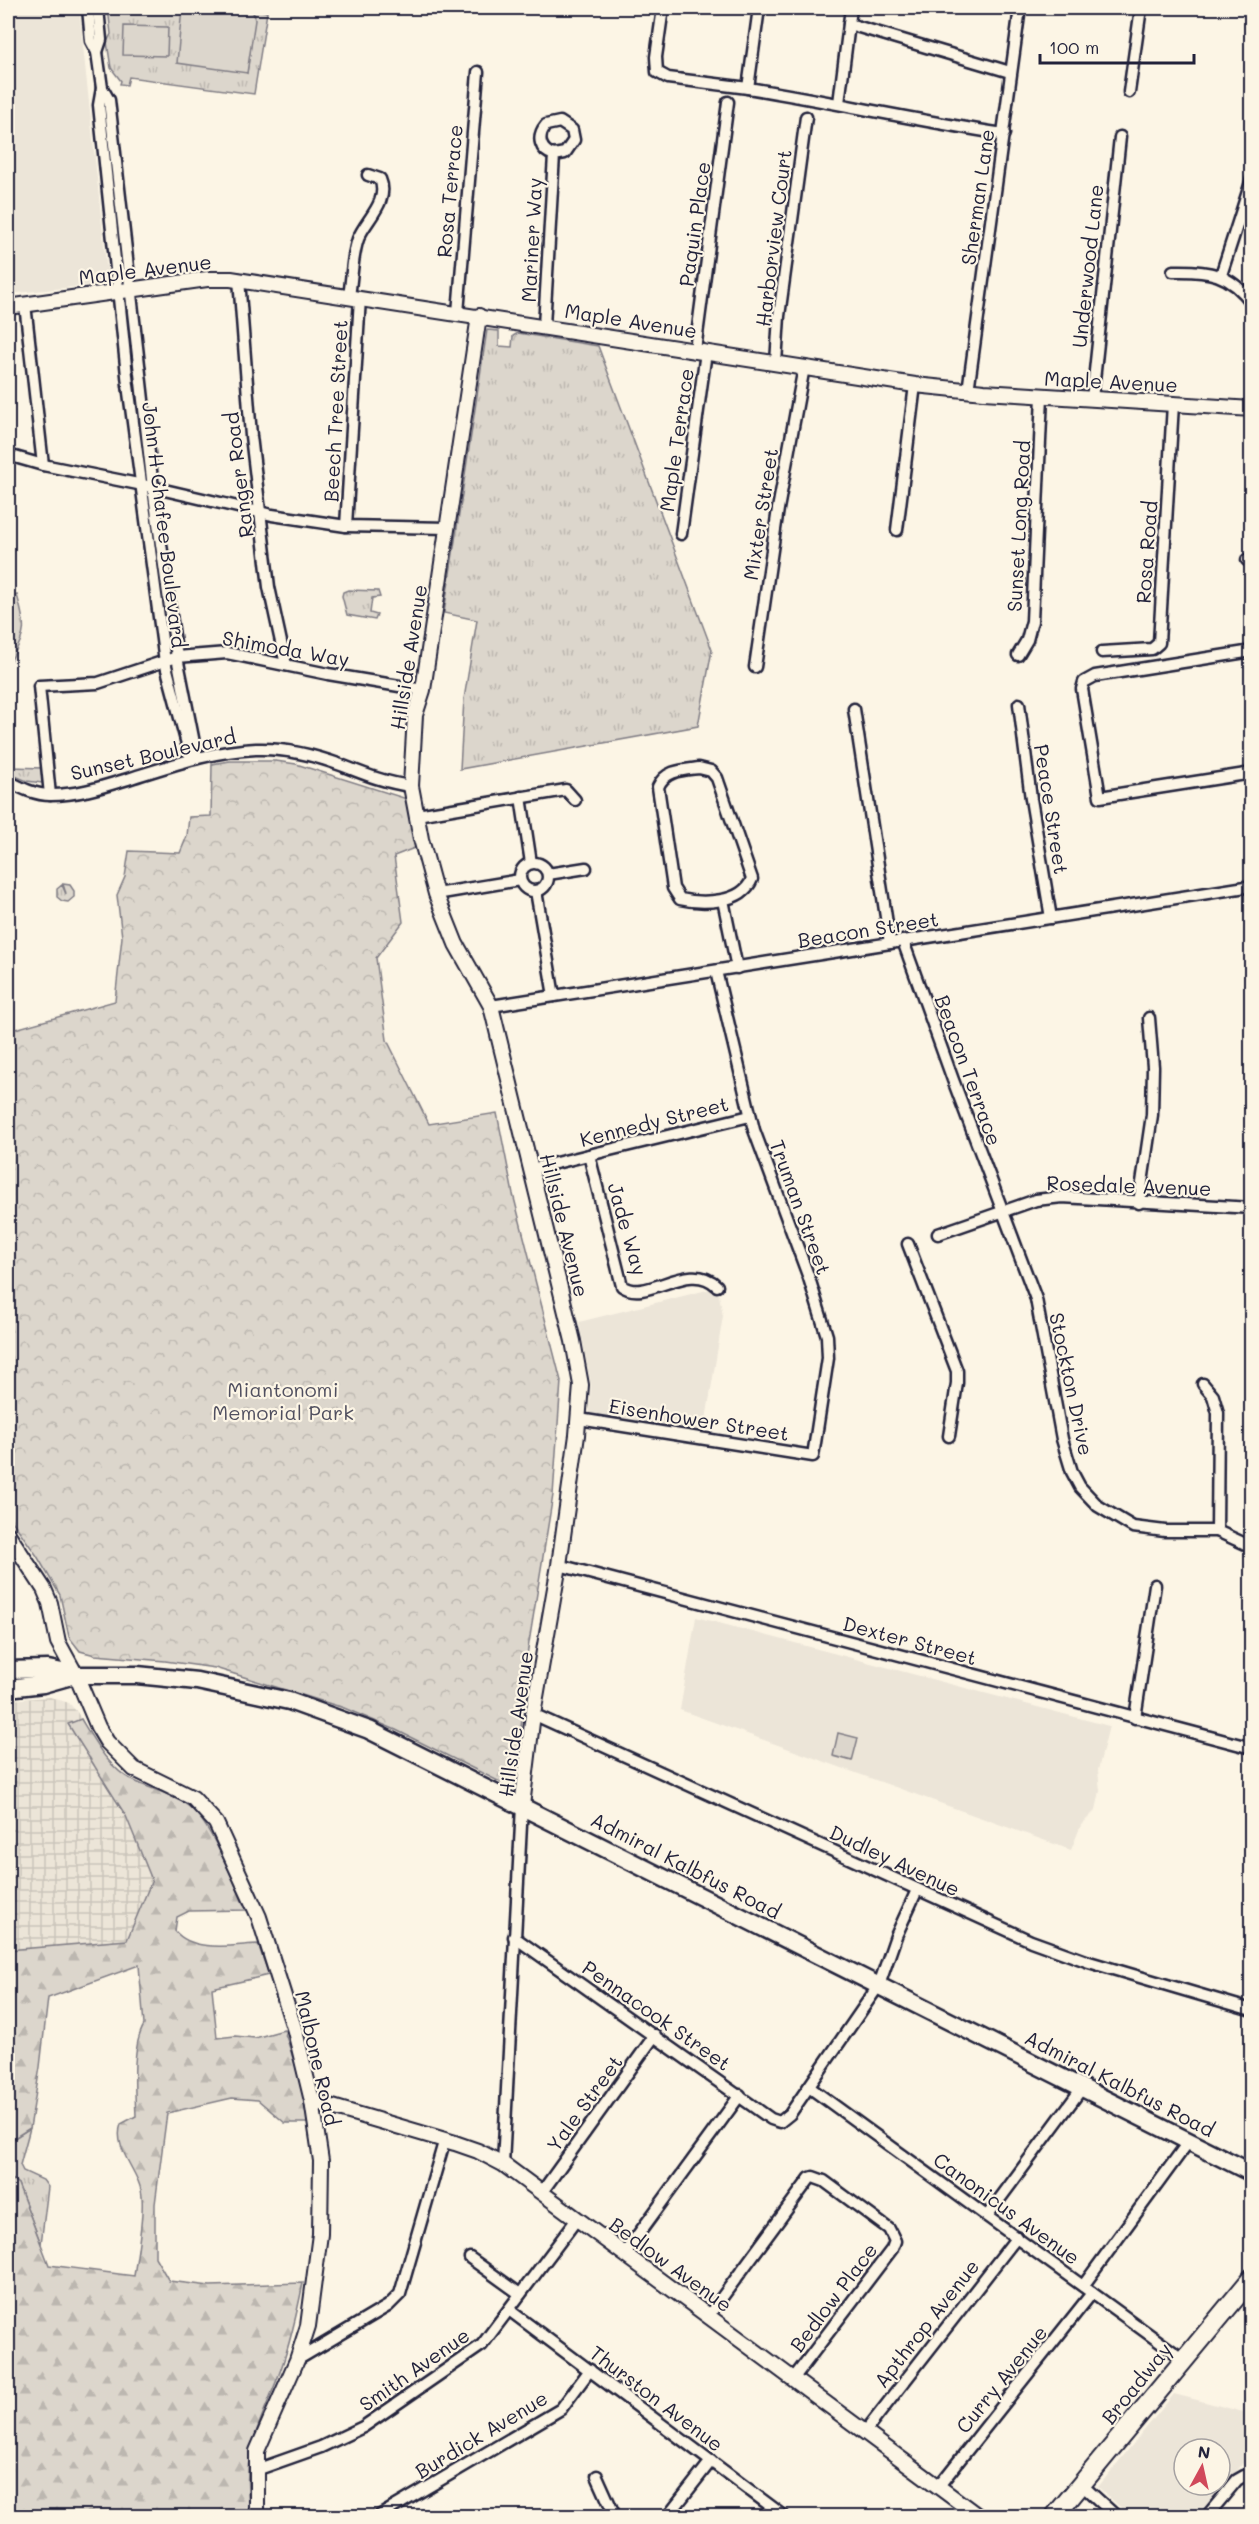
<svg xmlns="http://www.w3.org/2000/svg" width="1259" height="2524" font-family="Mali,sans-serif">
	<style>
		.built { fill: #ece5d8; fill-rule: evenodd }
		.industrial { fill: url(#industrial-grid) }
		.grass { fill: url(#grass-tufts); stroke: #7f7c84; stroke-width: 1.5 }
		.forest { fill: url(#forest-firs); stroke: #7f7c84; stroke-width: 1.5 }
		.park { fill: url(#park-crowns); stroke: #7f7c84; stroke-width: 1.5 }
		.pitch { fill: #dcd6cc; stroke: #7f7c84; stroke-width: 1.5 }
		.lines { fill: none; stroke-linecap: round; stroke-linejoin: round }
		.minor-casing { stroke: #22223b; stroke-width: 15 }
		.tertiary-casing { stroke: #22223b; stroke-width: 18 }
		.secondary-casing { stroke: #22223b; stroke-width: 21 }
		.primary-casing { stroke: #22223b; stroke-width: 22 }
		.minor { stroke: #fcf5e5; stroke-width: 10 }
		.tertiary { stroke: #fcf5e5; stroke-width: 14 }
		.secondary { stroke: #fcf5e5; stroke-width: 16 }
		.primary { stroke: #fcf5e5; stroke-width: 18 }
		.labels { text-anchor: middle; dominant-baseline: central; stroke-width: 4.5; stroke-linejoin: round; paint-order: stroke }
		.street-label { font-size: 20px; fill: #22223b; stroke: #fcf5e5 }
		.park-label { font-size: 20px; fill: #504f5f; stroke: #fcf5e5 }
	</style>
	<defs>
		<pattern id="industrial-grid" width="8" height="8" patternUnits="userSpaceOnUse" patternTransform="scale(1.5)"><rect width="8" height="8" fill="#ece5d8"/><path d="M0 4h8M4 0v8" fill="none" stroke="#cac4ba"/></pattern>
		<pattern id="grass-tufts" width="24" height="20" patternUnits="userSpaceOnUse" patternTransform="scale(1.5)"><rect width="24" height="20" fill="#dcd6cc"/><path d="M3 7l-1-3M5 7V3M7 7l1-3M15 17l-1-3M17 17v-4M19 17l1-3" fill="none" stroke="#bcb7b0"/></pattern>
		<pattern id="forest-firs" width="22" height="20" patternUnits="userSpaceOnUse" patternTransform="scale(1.5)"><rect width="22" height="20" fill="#dcd6cc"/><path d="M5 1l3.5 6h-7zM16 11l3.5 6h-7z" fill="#bcb7b0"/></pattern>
		<pattern id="park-crowns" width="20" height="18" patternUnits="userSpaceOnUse" patternTransform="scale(1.5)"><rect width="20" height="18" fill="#dcd6cc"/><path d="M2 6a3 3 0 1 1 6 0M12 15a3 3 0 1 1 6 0" fill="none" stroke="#bcb7b0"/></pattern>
	</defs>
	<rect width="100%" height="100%" fill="#fcf5e5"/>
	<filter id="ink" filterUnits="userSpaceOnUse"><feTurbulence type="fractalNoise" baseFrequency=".0167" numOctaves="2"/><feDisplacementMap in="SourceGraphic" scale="12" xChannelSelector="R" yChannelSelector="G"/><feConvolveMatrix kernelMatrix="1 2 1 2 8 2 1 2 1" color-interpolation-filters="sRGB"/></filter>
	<g filter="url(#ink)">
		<g class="built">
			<path d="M8,8h71l27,255 3,11 -8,10 -93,10z"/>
			<path d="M711,1289l8,6 4,21 -19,116 -115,-18 2,-28 -12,-64z"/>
			<path d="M696,1617l413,109 -11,44 2,21 -4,19 -15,15 -10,25 -391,-140z"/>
			<path d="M1174,2394l77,20v21l-6,26 -46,55h-69l-32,-29zM1184,2449h36v36h-36z"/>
		</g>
		<path class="industrial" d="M50,1697l19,6 8,9 4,7 -13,6 58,91 26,64 -25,60 -119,10v-250z"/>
		<g class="grass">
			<path d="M108,8h74v5l65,60 8,-58 -6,-5 -22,-2h36v3l4,1 -13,82 -125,-17 -2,8 -7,-1 1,-3 -10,-13 -4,-26 4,-8z"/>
			<path d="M487,330l12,1v15l13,1 1,-11 5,-3 80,13 114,304 -14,76 -238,43 4,-70 13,-79 -33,-7z"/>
			<path d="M348,590l30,1 2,6 -8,1 -2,15 7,2 -2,5 -28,-5 -5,-19 1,-4z"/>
			<path d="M17,595c11,39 8,37 -9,71v-68z"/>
			<path d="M8,739l3,28 31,1v15l-15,-2 -19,-8z"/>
			<path d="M63,884l7,1 4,6v6l-6,5 -6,-1 -5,-4v-8l5,-4 4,9z"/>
			<path d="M30,2128l-10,37 3,6 20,9 5,7 -7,57 -23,-60 -10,-8v-34z"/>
		</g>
		<path class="forest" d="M81,1719c13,22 28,50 53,62 19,9 42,14 58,28 21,19 42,74 54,101l-57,1 -12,6 -2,14c18,22 58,14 83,13l11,31 -57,13 5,50 18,-2 20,2 29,-8 21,65 6,28h-26l-27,-23 -26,-2 -65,15 -12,91v53l14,24 41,5 93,-3c-6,30 -12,57 -22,86 -20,55 -41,80 -31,142l-242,4v-339l10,8 31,81 85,11c3,-23 10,-57 8,-79 -1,-25 -30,-47 -21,-73l15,-8c-1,-25 -5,-69 8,-91l-5,-60 -91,33 -8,69 -10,61 -22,14v-192l119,-10 25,-60 -26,-64 -58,-92z"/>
		<path class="park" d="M230,761h46l20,3 111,35 10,48 -23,9 9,66 -27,36 11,82 42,84 68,-11 16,81 48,187 -8,114 -33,203 4,5 -9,73 -6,5 -9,1 -104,-52 -52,-22 -129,-40 -50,-7 -70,-6 -15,-4 -11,-14 -9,-42 -23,-39 -29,-41v-484l107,-30 7,-64 -5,-42 8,-18 4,-26 51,2 7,-17 2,-19 22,-1 1,-52z"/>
		<g class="pitch">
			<path d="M182,8h45l26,4 2,8 -8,53 -70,-10z"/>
			<path d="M124,26l44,1 -1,29 -44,-1z"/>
			<path d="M838,1733l20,5 -6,23 -19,-5z"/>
		</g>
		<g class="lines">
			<defs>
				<g id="minor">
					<path d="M88,8l3,33 6,11 5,36 -3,17 29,280 37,277 26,97"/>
					<path d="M663,8l-7,49 1,15 11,6 80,10 11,-80"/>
					<path d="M849,24l161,48"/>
					<path d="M97,52l4,-12 -3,-32"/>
					<path d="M102,88l7,12 44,388 24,169 20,101"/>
					<path d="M748,88c86,14 170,33 256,46"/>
					<path d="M1129,92l12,-84"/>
					<path d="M839,103l12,-95"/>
					<path d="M1173,271c35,-1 57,2 79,32"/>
					<path d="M1221,275l31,-96"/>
					<path d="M239,279l12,157 18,151 17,78"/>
					<path d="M349,296c3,-18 3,-40 9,-57 7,-19 32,-37 22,-60l-12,-4"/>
					<path d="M25,304l18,161"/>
					<path d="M458,313l20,-241"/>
					<path d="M544,326l10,-171c-14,-4 -18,-18 -8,-30l14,-3 12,8 2,10 -9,13 -11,2"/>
					<path d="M695,350l33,-248"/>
					<path d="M776,363l3,-47 27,-199"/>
					<path d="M968,391l52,-383"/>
					<path d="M1092,399l28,-262"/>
					<path d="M8,455l35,10 100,20 129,30 74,11 102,2"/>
					<path d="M346,526l14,-228"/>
					<path d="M897,530l18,-145"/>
					<path d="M681,534l25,-182"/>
					<path d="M1247,560l5,-1"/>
					<path d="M1252,651l-157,25 -11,6 -2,7 18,108 152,-24"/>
					<path d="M1102,652l50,-3 7,-6 14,-239"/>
					<path d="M1018,655l9,-15 5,-19 10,-225"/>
					<path d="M755,667l23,-158 26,-142"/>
					<path d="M1019,704l12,95 20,119"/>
					<path d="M854,709l36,234"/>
					<path d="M699,768l12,3 6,7 35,101c-10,25 -50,25 -72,20l-7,-11 -15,-101c7,-17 25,-17 41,-19z"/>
					<path d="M8,781c13,7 27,14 43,14 28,0 54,-9 80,-17 42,-13 81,-27 125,-29 29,-1 58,6 85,16 23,9 45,18 70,21"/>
					<path d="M50,795l-11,-109 59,-3 79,-26 50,-4 101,21 95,16"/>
					<path d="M521,797l10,66"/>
					<path d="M417,815l149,-25 9,10"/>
					<circle cx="534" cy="877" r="14"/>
					<path d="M548,874l38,-6"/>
					<path d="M536,891l18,105"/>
					<path d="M436,894l84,-14"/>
					<path d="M723,900l14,68"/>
					<path d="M903,941l50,139 83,219 26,140 10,33 8,15 18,19 35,21 32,4h52l35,16"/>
					<path d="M491,1006l761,-120"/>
					<path d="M589,1155l33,131c25,18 67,-28 95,0"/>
					<path d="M531,1169l219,-53"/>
					<path d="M1139,1203l13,-88 1,-48 -4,-49"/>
					<path d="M938,1234l98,-34 26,-3 190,11"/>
					<path d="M908,1244l49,127v12l-8,53"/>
					<path d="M1203,1384l10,12 5,17 -1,118"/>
					<path d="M579,1419l234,37 15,-98 -1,-22 -18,-58 -55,-148 -38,-159"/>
					<path d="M559,1565l693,183"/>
					<path d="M533,1714l498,227 58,21 163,48"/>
					<path d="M1135,1718l20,-133"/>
					<path d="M514,1937l257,182 9,3 10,-8 89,-129 17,-49 21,-46"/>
					<path d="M809,2087l374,272"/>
					<path d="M503,2164l19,-358"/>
					<path d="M542,2192l113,-157"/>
					<path d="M987,2216l95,-128"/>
					<path d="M624,2254l116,-159"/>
					<path d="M470,2258l50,36"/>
					<path d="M1083,2286l106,-145"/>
					<path d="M509,2310l275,206"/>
					<path d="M709,2315l101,-137 3,-1 11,4 65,48 6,12 -3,8 -99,130"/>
					<path d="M297,2360l91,-54 12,-12 45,-155"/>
					<path d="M865,2432l152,-195"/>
					<path d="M256,2470l65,-23 42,-20 119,-82 95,-126"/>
					<path d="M597,2476l18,40"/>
					<path d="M1082,2485l34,31"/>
					<path d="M938,2487l154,-194"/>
					<path d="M379,2516l182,-107 29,-39"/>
					<path d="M668,2516l43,-55"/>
					<path d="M1207,2516l30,-36 7,-4 8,1"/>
				</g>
				<g id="tertiary">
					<path d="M8,307l199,-28h24l684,106 69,7 268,17"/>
					<path d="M479,316l-56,374 -8,25 -4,71 10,53 15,55 20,50 35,62 82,335 8,44 -4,50 -18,130 -26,149 -11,92"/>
					<path d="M8,1534l36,55 6,14 8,39 18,33 22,52 9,15 27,27 59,29 23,25 43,94 36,114 17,70 9,60 -1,73 -12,92 -11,34 -40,91v65"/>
					<path d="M312,2101l143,42 23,8 25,13 475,352"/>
				</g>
				<g id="secondary">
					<path d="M8,1670l40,-1 28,6h61l60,6 92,20 80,29 883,443"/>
					<path d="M8,1688l35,-4 32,-9"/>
				</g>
				<path id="primary" d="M1055,2516l197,-238"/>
			</defs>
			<use href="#minor" class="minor-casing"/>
			<use href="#tertiary" class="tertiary-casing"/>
			<use href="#secondary" class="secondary-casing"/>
			<use href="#primary" class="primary-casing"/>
			<use href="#minor" class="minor"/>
			<use href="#tertiary" class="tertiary"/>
			<use href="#secondary" class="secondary"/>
			<use href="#primary" class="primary"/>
		</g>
	</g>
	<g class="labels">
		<g class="street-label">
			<text transform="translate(449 191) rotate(-85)">Rosa Terrace</text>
			<text transform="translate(977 197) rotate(-82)">Sherman Lane</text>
			<text transform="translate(694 224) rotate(-82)">Paquin Place</text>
			<text transform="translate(773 238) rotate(-83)">Harborview Court</text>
			<text transform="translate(531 240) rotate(-87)">Mariner Way</text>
			<text transform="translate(1087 266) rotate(-84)">Underwood Lane</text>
			<text transform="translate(145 269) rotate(-7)">Maple Avenue</text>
			<text transform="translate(631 320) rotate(9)">Maple Avenue</text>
			<text transform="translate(1111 381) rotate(3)">Maple Avenue</text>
			<text transform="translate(335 411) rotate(-87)">Beech Tree Street</text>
			<text transform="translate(676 440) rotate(-82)">Maple Terrace</text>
			<text transform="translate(238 475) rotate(-97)">Ranger Road</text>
			<text transform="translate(760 514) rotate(-81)">Mixter Street</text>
			<text transform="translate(165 525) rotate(83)">John H Chafee Boulevard</text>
			<text transform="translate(1018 526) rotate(-87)">Sunset Long Road</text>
			<text transform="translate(1146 552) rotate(-86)">Rosa Road</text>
			<text transform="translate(286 648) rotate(10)">Shimoda Way</text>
			<text transform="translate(408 657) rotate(-81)">Hillside Avenue</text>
			<text transform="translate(153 754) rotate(-13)">Sunset Boulevard</text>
			<text transform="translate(1052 809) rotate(81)">Peace Street</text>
			<text transform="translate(868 929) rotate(-9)">Beacon Street</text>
			<text transform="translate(969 1070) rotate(70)">Beacon Terrace</text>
			<text transform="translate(654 1121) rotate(-14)">Kennedy Street</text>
			<text transform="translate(1129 1185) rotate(2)">Rosedale Avenue</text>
			<text transform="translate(801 1207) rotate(70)">Truman Street</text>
			<text transform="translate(565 1225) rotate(76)">Hillside Avenue</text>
			<text transform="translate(628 1229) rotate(74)">Jade Way</text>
			<text transform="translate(1072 1384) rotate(78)">Stockton Drive</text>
			<text transform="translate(699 1419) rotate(9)">Eisenhower Street</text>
			<text transform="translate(910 1640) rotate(15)">Dexter Street</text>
			<text transform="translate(515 1724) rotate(-82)">Hillside Avenue</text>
			<text transform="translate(895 1860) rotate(25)">Dudley Avenue</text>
			<text transform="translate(686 1865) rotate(27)">Admiral Kalbfus Road</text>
			<text transform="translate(657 2015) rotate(35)">Pennacook Street</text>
			<text transform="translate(318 2058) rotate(77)">Malbone Road</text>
			<text transform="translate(1120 2083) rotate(27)">Admiral Kalbfus Road</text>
			<text transform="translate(584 2103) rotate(-54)">Yale Street</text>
			<text transform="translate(1007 2208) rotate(36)">Canonicus Avenue</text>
			<text transform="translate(671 2264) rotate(36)">Bedlow Avenue</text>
			<text transform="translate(833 2297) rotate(-53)">Bedlow Place</text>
			<text transform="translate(926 2323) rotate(-52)">Apthrop Avenue</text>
			<text transform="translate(414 2369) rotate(-35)">Smith Avenue</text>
			<text transform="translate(1001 2379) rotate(-51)">Curry Avenue</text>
			<text transform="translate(1136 2383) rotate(-51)">Broadway</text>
			<text transform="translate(657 2398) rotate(37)">Thurston Avenue</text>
			<text transform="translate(481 2434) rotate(-31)">Burdick Avenue</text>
		</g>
		<g class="park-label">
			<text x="283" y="1389">Miantonomi<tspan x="283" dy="23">Memorial Park</tspan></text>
		</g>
	</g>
	<rect width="1259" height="2524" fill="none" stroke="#fcf5e5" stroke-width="30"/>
	<rect x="15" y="15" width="1229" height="2494" fill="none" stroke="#22223b" stroke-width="2" filter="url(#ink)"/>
	<g transform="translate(1202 2467) rotate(8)"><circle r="28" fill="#fcf5e5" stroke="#a5a1a1" stroke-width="1.5"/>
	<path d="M0-4.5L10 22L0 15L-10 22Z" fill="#d1495b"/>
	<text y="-9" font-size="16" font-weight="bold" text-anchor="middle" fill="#22223b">N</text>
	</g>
	<path d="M1040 54v9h154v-9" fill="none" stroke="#22223b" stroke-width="3"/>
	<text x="1049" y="54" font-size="18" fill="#22223b" stroke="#fcf5e5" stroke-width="4.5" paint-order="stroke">100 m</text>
</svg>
